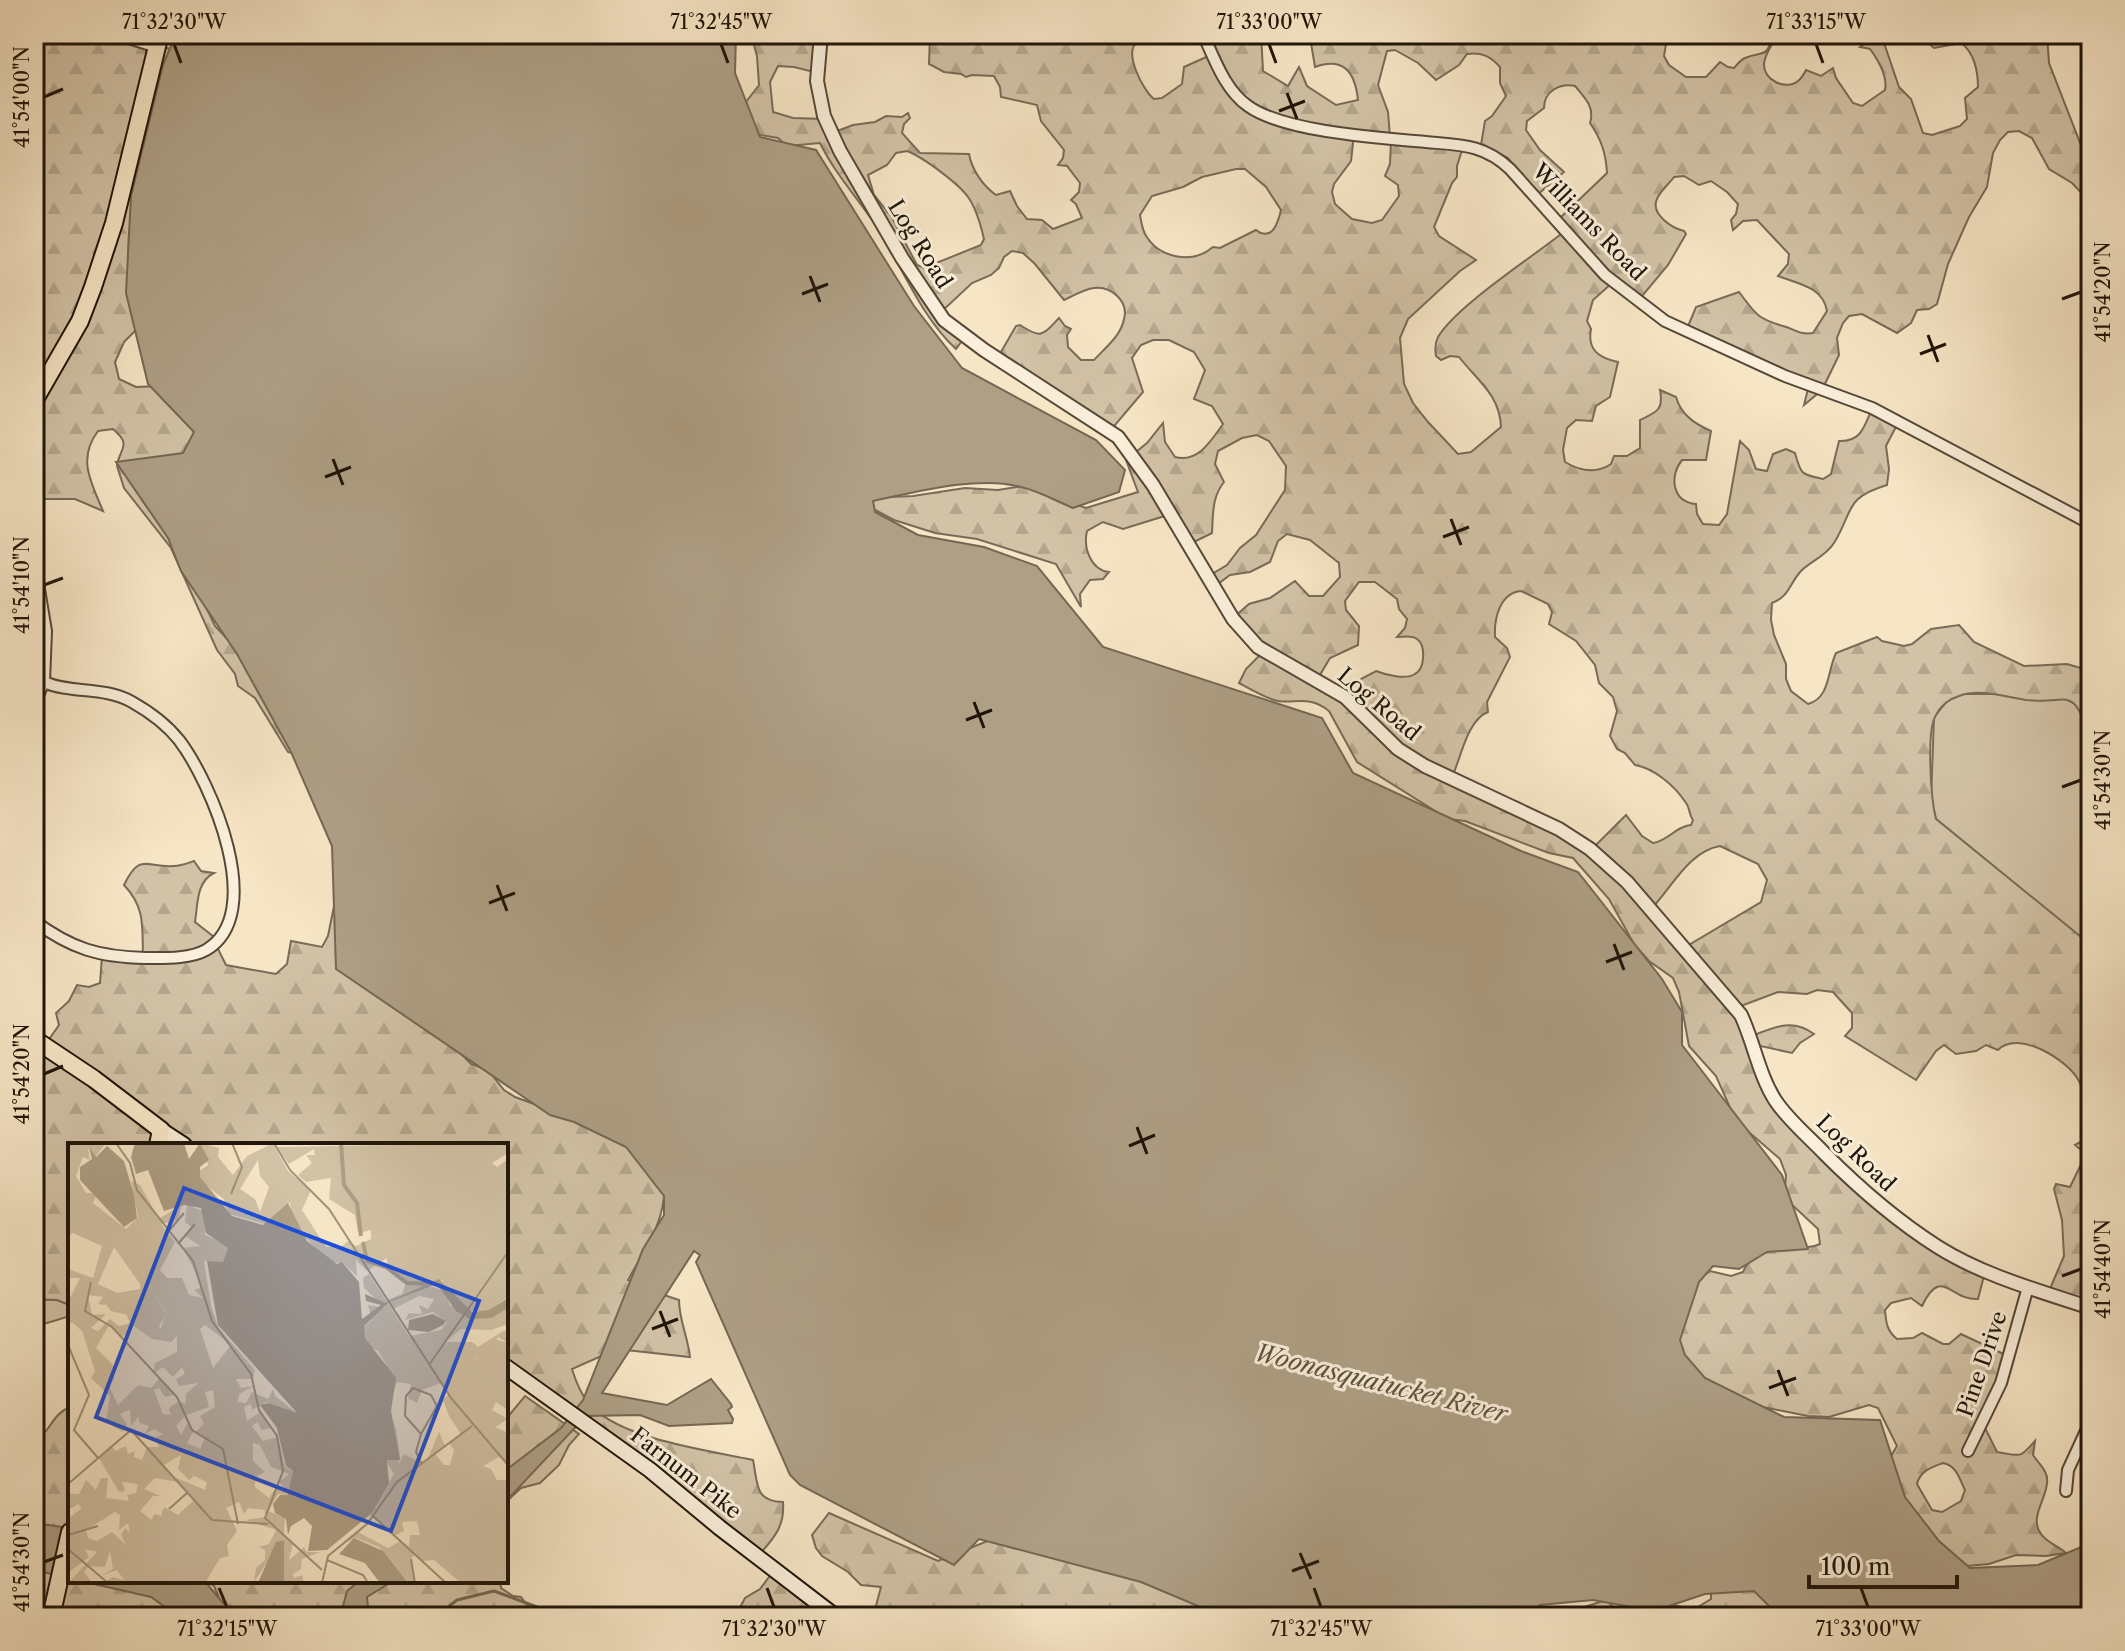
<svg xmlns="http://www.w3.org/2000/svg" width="2125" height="1651" font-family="'Libre Caslon Text',serif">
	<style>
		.green { fill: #d2c2a6; stroke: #786b57; stroke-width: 2 }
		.forest { fill: url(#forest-firs); stroke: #786b57; stroke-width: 2; fill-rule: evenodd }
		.water { fill: #ae9f85; stroke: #756753; stroke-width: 2 }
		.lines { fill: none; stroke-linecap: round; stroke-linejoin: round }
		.stream { stroke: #756753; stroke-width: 3 }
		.minor-casing { stroke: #554838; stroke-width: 14 }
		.tertiary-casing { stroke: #554838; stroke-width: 16 }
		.secondary-casing { stroke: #1f1408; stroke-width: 18 }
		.primary-casing { stroke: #1f1408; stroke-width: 20 }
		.minor { stroke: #faefda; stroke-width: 10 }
		.tertiary { stroke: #faefda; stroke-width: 12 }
		.secondary { stroke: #faefda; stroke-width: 14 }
		.primary { stroke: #f7e6c6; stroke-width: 16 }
		.ticks { fill: none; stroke: #1f1408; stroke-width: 3 }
		.labels { text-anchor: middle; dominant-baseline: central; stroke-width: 6; stroke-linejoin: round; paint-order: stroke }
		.street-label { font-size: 22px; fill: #1f1408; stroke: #faefda }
		.water-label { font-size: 24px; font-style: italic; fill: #5f5340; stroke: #faefda }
		.inset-river { fill: none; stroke: #ae9f85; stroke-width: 4 }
		.inset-road { fill: none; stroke: #a1927a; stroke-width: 2 }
		.view { fill: #1d4ed8; fill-opacity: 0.15; stroke: #1d4ed8; stroke-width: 4 }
		.inset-edge { fill: none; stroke: #1f1408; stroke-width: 4 }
		.neatline { fill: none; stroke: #1f1408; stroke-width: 3 }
		.ticks-label { font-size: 20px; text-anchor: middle; fill: #1f1408 }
	</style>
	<defs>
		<pattern id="forest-firs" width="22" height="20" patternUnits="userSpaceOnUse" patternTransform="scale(2)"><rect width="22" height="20" fill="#d2c2a6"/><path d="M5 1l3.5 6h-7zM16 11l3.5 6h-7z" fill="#b4a68d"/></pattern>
	</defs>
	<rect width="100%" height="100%" fill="#f7e6c6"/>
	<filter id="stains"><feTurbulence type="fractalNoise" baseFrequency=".0025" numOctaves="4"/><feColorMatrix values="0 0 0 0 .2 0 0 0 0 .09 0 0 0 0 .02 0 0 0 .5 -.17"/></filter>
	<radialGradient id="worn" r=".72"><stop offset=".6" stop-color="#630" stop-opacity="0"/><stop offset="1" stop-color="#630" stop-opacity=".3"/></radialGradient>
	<g class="green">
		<path d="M1962,694h37l29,6 36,-2 15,8 12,30v210l-155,-127 -5,-20 3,-82 13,-16z"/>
		<path d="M34,1299l23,1 13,5v11l-36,11z"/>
	</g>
	<g class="forest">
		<path d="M34,34h78l59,15 -42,184 -1,35 8,62 -12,12 -9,20 4,17 17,8 24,-1 42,41 -16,26 -51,24 7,23 33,43 40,83 14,15 18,11 51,103 -10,-3 -33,-54 -17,-12 -3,-12 -18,-24 -46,-102 -47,-60 -7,-22c2,-18 16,-20 -4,-37l-15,2c-21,28 -7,51 5,80l-28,-12h-41z"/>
		<path d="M751,34l68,2 -1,37 -24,-6 -16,-1 -8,16 3,30 20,6 31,1 8,14 21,-8 22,-3 11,-6 16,1 6,-4 2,5 -6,6 -2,9 18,20 49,1c3,16 14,32 27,41l14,-4 7,15 10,13 15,1 11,9 29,-11 -6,-14 -5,-4 8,-8 1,-9 -13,-17 -9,-1 5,-7 1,-8 -23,-29 -4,-16 -36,-8 -1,-10 -6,-11 -22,-1 -6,2 -5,-3 -17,-2 -15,-8 1,-30h240c-10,3 -23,4 -32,8 -16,9 6,50 16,57l8,-1 20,-14 2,-17 29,-13 -9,-20h57l2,37 25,15 11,-19 8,19 29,19 22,-5c-3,-29 -15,-43 -43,-33l-5,-30 2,-3h285l9,5h13l4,-5h53l-10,10 -2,12 5,9 17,12h20l14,-15 8,5 6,1c3,-3 6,-8 11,-10 20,-8 20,2 29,-24h4c-5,9 -14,21 -14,30 -1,16 22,27 34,17 4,-3 6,-7 8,-11l15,6 12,-8 3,10 17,25 9,3 23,-16c3,-14 -7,-30 -15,-41l-10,-2 16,-13h5l18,53 12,12 12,34 9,2 28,-9 7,-7 -2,-21 13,-11c0,-16 -4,-35 -17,-44l-27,5 -17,-14h130l2,29 42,108v32l-19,-20 -23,-14 -17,-31 -13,-7 -11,1 -8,8 -7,13 -6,34 -18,30 -21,47 -11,40 -8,5 -12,1 -6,13 -14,10 -35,-19 -13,2 -6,7 -6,15 2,17 -17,35 -18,15 4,-16 -122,-58 10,-24 43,-15c17,22 17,26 44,34 11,3 16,9 30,7l14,-22c-4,-24 -28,-27 -49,-35l10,-12 1,-10 -32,-34 -14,1 -10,9 -2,-10 5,-6 2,-10 -11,-12 -16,-11 -12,4 -15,-9 -10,1c-5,7 -14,14 -17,22 -7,15 15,29 27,32l2,3 -18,31 -30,36 -26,-18 -19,17 -6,21 4,8c-4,21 8,29 27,33l-8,35 -14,9 -4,15 -16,-1 -9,8 -4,22 2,12c15,9 31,12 46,2l3,-8h13l13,-8v-28c16,-8 24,-9 20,-30l16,7c5,18 19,27 35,34l-5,29h-24c-13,16 -10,42 14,44l1,10 6,10 16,1 8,-11 13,-73 9,9 7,19 11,2 6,-17 13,-5 9,4c6,22 6,21 28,26l8,-5 8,-33c22,1 25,-14 33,-32l26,14 -12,23 3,23 -2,16c-43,13 -33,25 -53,58 -8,13 -23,18 -33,28 -12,13 -11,25 -29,32l-1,17 3,15 12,29v15l5,12 17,13c22,-6 19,-32 28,-51l41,-16 5,4 22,5 8,-2 19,-15 28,-4 15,17 50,24 43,-2 24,7v65c-22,-53 -19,-31 -65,-36 -21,-3 -46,-12 -67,-4 -10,3 -18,9 -23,19 -10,16 -5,84 0,104l155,126v364l-42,-18 15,-35 -2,-36 -8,-31 2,-5 14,3 16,-33 -11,-9 13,-7c3,-19 0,-39 -9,-57 -11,-21 -61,-52 -81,-31l-12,-5 -10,6 -20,3 -12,-9 -8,6 -20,29 -71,-44 7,-8v-15l-19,-21 -16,-2 -10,4 -29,-2 -40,15 14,29c22,-9 41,-18 62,-2l-14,9 -8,10 -36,-8 18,49 68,74 103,80 41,20 -8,31c-28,2 -36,-34 -56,7l-11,-8 -20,5 -6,7c1,13 2,21 12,29l16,-1 9,-5 21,11h6l12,-10 49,23 -26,69 13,26c25,4 22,7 38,-11l-2,14c6,9 16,17 14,28 -1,17 -18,35 -6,51 6,9 18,12 25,19l-20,3 -30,-1 -27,9 -22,2 -51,-30 -25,-80 6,-10 -19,-38 -9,-3 -40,12 -21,-1 -65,-13 -69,-45 21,-77 15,-10 21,5 12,-4c4,-12 24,-26 37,-27 14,-2 26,6 40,-1l-2,-15 -29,-27 -4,-14 1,-13 -6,-16 -44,-38 -20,-45 -27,-30 -10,-54 -6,-14 -24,-17 -15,-17 -25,-45 -36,-41 -24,-5 -84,-32 -17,-2 -91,-57 -28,-51c-22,-18 -37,-5 -55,-11 -12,-4 -24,-11 -35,-17l7,-14 17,-17 -30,-34 16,-14 21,-6 25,-17 14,15h14l17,-19 -1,-14 -29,-23 -23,-6 -9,7 -8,21 -20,10 -20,3 -16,12 -7,-10 20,-12 13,-17 16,-13 29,-45 1,-24 -17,-25 -12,-6 -15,3 -24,13 -3,13 9,18c-12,15 -11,32 -12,51l-24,12 -20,-30 -45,14 -20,-7 -16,9c-4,17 4,39 22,41l-6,7 -13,1 -10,14 1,13 -25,-43 -79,-25 -42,-6 -41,-13 -28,-15v-7l47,-2 52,-8 33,2 25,-4 63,22 52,-16 -12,-32 21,-17 16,-20 2,19 10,15c23,6 36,-16 48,-33l-11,-18 -18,-7 11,-29 -11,-18 -25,-12h-16l-12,5 -9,13 11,34 -33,39 -112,-74 18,-31 4,-1c21,14 22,11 39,-7l6,8 6,3 -4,6 1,12 13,13h13c11,-12 27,-24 30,-41 5,-18 -13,-33 -30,-31 -10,1 -21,8 -30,12l-29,-36 -12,-11 -11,-2 -8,6 -5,11 -8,7 -19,8 -32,30 24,25 -8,11c-34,-31 -53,-80 -77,-119 -19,-29 -44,-56 -59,-87l-33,3 -9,-8 -28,-5 -4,-31 13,-17 -2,-29zM1395,50l23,13 18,17 23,-15 8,-11c15,-2 23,2 33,13v16l6,13 -14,20 -7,5 -4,24 27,13 29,37 27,-23 -24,-22 -14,-20 1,-9 17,-13c0,-17 16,-25 31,-22 10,12 20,21 15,37 11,16 16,30 17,50l-48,46 6,12c-31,25 -109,75 -127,106 -3,6 -3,13 -2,19l5,4 9,-4 9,1c18,23 41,38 42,70l-30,25 -13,2 -30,-32 -15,-19 -9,-19 -4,-46 8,-19 52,-48 16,-11 -37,-24 -5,-9 18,-44 5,-6v-11l7,-22 -73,-3 -1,23 -5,12 13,9 1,11 -17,24 -10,3 -20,-4 -17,-15 -3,-12 2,-8 17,-23 3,-26 36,2 -2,-25 -10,-27 9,-34zM907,151c16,6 52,33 61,46 8,11 13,29 16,42l-3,6 -57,23 -7,-3 -26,-49 -17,-21 -6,-20 19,-10 9,-12zM1236,169h9l21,18 15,23c-3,13 -9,32 -25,20l-36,18 -7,-1c-21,18 -55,11 -68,-13 -3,-6 -4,-13 -5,-19l12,-19 31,-9 19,-10zM1359,582h16l22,17 2,10 8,10 -2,9 -8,9c6,0 15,-2 20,2 9,6 8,30 -2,35 -9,6 -29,1 -39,-3l-15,8 -17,17 -27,-16 13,-22 28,-13 1,-19 -13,-16 -1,-9zM1521,591l27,13 4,8 -3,12 27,17 19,24 4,18 14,14 4,14 -7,25 7,13 8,4 10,12c19,3 40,21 51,38 4,5 3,12 7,17l-2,5c-15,1 -23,16 -38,18l-11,-7 -16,-21 -32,32 -74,-44 -68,-26c9,-19 15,-57 36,-65l-1,-10 23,-45 -3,-9 -12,-11c-1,-19 5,-44 26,-46zM1720,846l38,18 9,16 -6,22 -74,44 -34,-39c20,-22 37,-56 67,-61zM1943,1463c14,3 16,15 22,27l-4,11 -19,11 -10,-2 -15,-26c3,-13 13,-16 26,-21z"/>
		<path d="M194,861l7,10 13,2c-18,9 -16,31 -19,49l23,18 -2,5 10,20 50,9 11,-10 4,-23 31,6 6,-11 6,-30 109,129 28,29 17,6 16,20 11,7 38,14 46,-6 65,78c3,36 -19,66 -36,97l15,8 36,12c0,20 9,37 11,57l-73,-8 -45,20c4,13 11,29 20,38 34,33 115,43 161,53 5,24 1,41 30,42 2,24 -9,36 -24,53l-253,-189v-221h-436v160l-13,-5 -23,-1v-259l11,5 14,-20 -3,-12 13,-12 8,-16 12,2 11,-4 2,-27 41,2c-1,-30 3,-50 -19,-73 16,-33 22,-17 50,-19 7,0 14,-3 20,-5z"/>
		<path d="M525,1396l54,38 -10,11 -10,20 -19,18 -19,5 -15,14v-83z"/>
		<path d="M70,1407v126l-36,-2v-88c18,-13 17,-28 36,-36z"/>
		<path d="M829,1513l109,48 57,-23 47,2 205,77h-374l8,-30 -20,-2 -13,-13 -26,-16 -6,-8 -4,-13z"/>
		<path d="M70,1567v14h71l54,36h-161v-49z"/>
		<path d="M775,1569l60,48h-100l10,-19 15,-9z"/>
		<path d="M205,1581h295l1,7 12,8 8,1 5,7 17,13h-316l-13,-31z"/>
		<path d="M1711,1587l59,2 19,28h-235l52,-17 16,15 52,-10 19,5 18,-11z"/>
	</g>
	<g class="water">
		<path d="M176,34h560l-1,39 25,64 56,13 98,156 48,62 134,72 29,30 -6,22 -46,16c-17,-7 -34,-17 -52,-21 -43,-12 -105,5 -148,14l2,11 43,23 66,12 53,19 66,81 219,71 31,55 168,78 57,21 84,107 20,33v33l100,130 26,74 -41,3 -28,17 -26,-3 -14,16 -19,58 5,15 20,23 79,39 96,3 25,77 34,44 31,27 68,-3 53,-22v74h-311l-26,-26 -49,3 -51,17 -61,-11 -53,5 -15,12h-301l-83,-35 -162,-43 -25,26 -154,-80 -10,-10 -94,-213 4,-7 -6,-4 -92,142 65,12 44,-26 20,25 1,3 -4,3 5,9 -1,4 -63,3 -29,-11 -54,1 -80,85v-31l55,-42 22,-28 60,-151 21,-34v-19l-38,-49 -52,-25 -24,-7 -214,-146 -4,-123 -41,-94 -54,-98 -56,-83 -13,-33 -52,-76 67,-9 11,-21 -46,-48 -22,-91 5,-97 32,-131z"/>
		<path d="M34,1523l36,5v50l-36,-8z"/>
		<path d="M81,1581h120l7,4 27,32h-56l-28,-20z"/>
		<path d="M359,1581h34l-26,16 2,20h-29l7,-26z"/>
	</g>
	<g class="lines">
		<path class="stream" d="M435,1617l22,-17 37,-9 70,26"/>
		<defs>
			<g id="minor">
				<path d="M116,34l41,13"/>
				<path d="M1203,34c11,24 22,56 45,72 36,26 132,32 178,36 34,3 58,2 84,27l95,106 60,46 120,55 87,32 219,116"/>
				<path d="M34,559l12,72 -2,51"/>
				<path d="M34,704l10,-22c27,12 60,4 88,20 16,9 35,23 47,38 32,42 89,174 27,210 -16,9 -41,8 -60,8 -47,-1 -74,-9 -112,-37"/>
				<path d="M1968,1451l33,-68 27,-96"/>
				<path d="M2066,1491l2,-21 23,-50"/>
			</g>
			<path id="tertiary" d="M821,34l-4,47 7,35 16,35 62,107 42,62 40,30 134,87 35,48 80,134 25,28 87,50 53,52 27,17 134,63 31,20 37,33 114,133c13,28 18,60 34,85 13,20 34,37 50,54 34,34 72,67 113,93 46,29 102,44 153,61"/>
			<g id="secondary">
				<path d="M161,1130l23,15"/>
				<path d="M506,1367l144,103 70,58 116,89"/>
			</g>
			<g id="primary">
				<path d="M34,401l46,-80 13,-34 21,-64 46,-189"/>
				<path d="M34,1039l60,40 67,51 -3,15"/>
				<path d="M51,1617l19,-85"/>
			</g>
		</defs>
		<use href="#minor" class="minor-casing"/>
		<use href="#tertiary" class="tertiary-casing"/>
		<use href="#secondary" class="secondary-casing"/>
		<use href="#primary" class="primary-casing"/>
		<use href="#minor" class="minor"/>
		<use href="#tertiary" class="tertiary"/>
		<use href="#secondary" class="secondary"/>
		<use href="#primary" class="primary"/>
	</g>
	<path class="ticks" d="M174,44l7,19M721,44l7,19M1269,44l7,19M1816,44l7,19M1287,93l10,26M44,97l19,-8M1279,111l26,-10M810,276l10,26M802,294l26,-10M2062,299l19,-7M1928,335l10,27M1920,354l26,-10M333,459l10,26M325,477l26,-10M1451,519l10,26M1443,537l26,-10M44,585l19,-7M974,702l10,26M966,720l26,-10M2062,787l19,-7M497,885l10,26M489,903l26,-10M1614,944l10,26M1606,962l26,-10M44,1074l19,-8M1137,1127l10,27M1129,1146l26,-11M2062,1276l19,-7M660,1311l10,26M652,1329l26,-10M1778,1370l10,26M1769,1388l27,-10M1300,1553l11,26M44,1562l19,-7M1292,1571l27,-10M219,1588l8,19M767,1588l7,19M1314,1588l7,19M1861,1588l7,19"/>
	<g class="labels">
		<g class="street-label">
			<text transform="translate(1589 222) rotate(46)">Williams Road</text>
			<text transform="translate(920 244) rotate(58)">Log Road</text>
			<text transform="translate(1379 704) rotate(40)">Log Road</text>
			<text transform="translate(1856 1153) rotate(44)">Log Road</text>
			<text transform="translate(1982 1364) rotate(-71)">Pine Drive</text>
			<text transform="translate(686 1473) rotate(38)">Farnum Pike</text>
		</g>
		<g class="water-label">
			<text transform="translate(1381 1383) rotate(14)">Woonasquatucket River</text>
		</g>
	</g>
	<g transform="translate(68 1143)">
		<rect width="440" height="440" fill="#f7e6c6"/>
		<path d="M83,145l15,26 -8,15 -16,-5 -5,-14 -9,5 -17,-4 -5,-7zM437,187l3,13 -10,-6 -17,22 -22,-6 -14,-11h27l6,5z" fill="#d2c2a6"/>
		<path d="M0,0h38l-11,14 -7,-9 2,12 -7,-3 -7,19 10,17h11l-4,10 33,26 12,-12 -7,-36 9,4 19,34 23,-15 -4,16 -17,4 14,18 -15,28 7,8h15l7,17 14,3 -9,-8 9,-3 -20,-39 17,-2 -16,-11 7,-8 -6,-5 2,-17 19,7 -1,23 19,8 7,10 -7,9 -20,-1 7,45 7,21 37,43 -2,9h-17l5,9 13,-2 -15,8 -1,8 8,1 6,-11 16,7 5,-10 2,7 23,18 -31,-12 -15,8 -1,-6 -7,3 3,14 13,-9 12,16 -11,2 -3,-8 -6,4 11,15 14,-4v-6l8,36 9,5 -6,23 -10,-1 -10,17 17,7 -1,16 9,9 -4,17 15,-13 3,5h13l-18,7 -1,10 -8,5 1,4 8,-3 2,8h-20l-1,-44 -29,43 2,-14 9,-8v-10l-6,-3 10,-3 7,-14 -31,-10 20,-3v-7l-17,-2 -4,6 -5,-12 -13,6 11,23 -10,14 2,11 -9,2 -15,25h-102l10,-6 11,3 -7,-10 -15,5 11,-6 -3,-18 -5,16 -16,-1 -5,6 8,11h-24l29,-31 -12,-3 4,8 -21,16v-54l14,-11 -4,-4 -10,6 2,-16h9l7,-14 10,10 5,-12h7l-2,20 23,3 -2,-6 9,-2 2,-9 -16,-2 3,9 -6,1 -20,-34 12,-12 5,5 10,-5 2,8 7,-3 -1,6 8,3 5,-13h12l-4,-9 8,-4 -9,-5 -9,5 4,-8 -9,-3 -2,-6 -7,9 -1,-17 -10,5 7,10 -4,8 -17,-10 4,-26 -19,-18 4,-7 -13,-40 -10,-9 -4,4v-24l12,-24h-12v-9l25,9 9,-32 -29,-13 -5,3zM46,104l26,37v5l-23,4 -19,-9zM83,145l15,25 -5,15 -20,-5 -3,-13 -12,4 4,9 -11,3 -9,-7 -12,12 -7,-3 15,-14 -14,1 -4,-20 15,2 -5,7 6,1zM41,182l12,13 13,-12 18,13 19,3 6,-6v16l-22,11 -2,11 10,-7 10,10 9,-10 3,7 -9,5 3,7 19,-3 -12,11v10l-7,-3 -10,7 2,7 -8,-1 -9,-24 5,-2 6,9 9,-2 -15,-16 -8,9 -13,-3 -20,20 -9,-19 5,-6 -1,-15 -17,-17zM137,182l26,20 -18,23 -13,-39zM145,247l2,17 -15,9 4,7 -9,10 10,4 -5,12 -13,-6 6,-11 -5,-10 -7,13 -5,-9 10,-11 23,-8 -4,-15zM185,300l7,2 11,22 18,7 -10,8 8,8 -11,-3 -7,11 -14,-11v-10l10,-5 -12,-11zM113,312l-3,14 11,11 5,-4 13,6 -2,8 -31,-13 -10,-12zM87,335l23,4 16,18 -16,15 -14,-8 -3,9 -6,-2 -4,6 -11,-9 13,-15h7l-16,-7zM47,369l5,3 -1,15 9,-7 2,10 -5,-5 -4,7 5,10 -14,-13 -15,9 -9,-3 -2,-8zM133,0l18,5 -1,9 15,18 14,-19 26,-13 15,28 23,19 -9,20 24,37h15l7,-6 8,5 15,-7v-9l-13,3 -3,-18 -26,-16 2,-21 -25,4 -8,-7 14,-12 -6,-8h9l-1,-6 -25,15 -12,-17 231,-4v10l-16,10 5,4 11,-8v138l-20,14h-18l-18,-10 -10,-21 -14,6 16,4 6,15 18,11 25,1 15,-9v16l-17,6 -30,-1 -17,14 34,16 13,-21 17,5v67l-12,-8 -4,8 16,9 -13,8 13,6v30l-9,-6 -16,9 8,3 6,11h11v103h-47l-27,-23 -12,1 -7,-8 -4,6 4,24h-7l-29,-36 -23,-9 -12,5 14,-11 30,16 11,-6 -3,-6 13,11 1,-12h10l-3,-14 -15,1 2,9 -8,4 -26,-20 24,-41 -8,-13 12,-4 -9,-47 7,19 4,27 -2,9 6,-11 17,9 7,-5 11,-26 6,14 -10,8 9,11h6l4,-15 -5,-7 12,-9 -12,-18 -6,-16 6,-6 -8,-11 -19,7 -5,13 -9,-5 3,-14 -14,-2 -8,20v-13l-14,-1 -6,-9 1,-6 17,-7 -9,-15 -11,-6 -5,-16 10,-10 -4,-14 17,3 -21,-20 -1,-10 6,-4 40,62 32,-6 6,-8 -14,-10 -28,8 4,-7 13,1 -3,-9 9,4 6,-10 -15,-3 -26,13 -6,-9 15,-6 4,-11 -19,-17v-8l-20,13 -11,-11 1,16 -13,-12 -16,-3 -35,-37 -3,-22 -21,23 -40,-11 -5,-15 -25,-19 -1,-8 10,-7zM190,17l2,16 9,11 -9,25 -5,-13 -15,-10z" fill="#d2c2a6" fill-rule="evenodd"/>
		<path d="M67,0h49l5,16 11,-16 9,17 -9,7v10l32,39 31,9 25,-22 19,38 30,23 5,-2 17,20 3,37 19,-14 -15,-4 -1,-7 20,9 54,-24 33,33 17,-2 19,-12v10l-16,10 -22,1 -14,-8 -19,-27 -48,18 -25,24 1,12 31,40 -5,33 9,49h-13l2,23 -17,30 -45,37 -19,1 4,-25 -8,-8 -13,8 -3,9 -2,-16 -11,-6 -2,-9 7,-9h8l5,-24 -7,-5 -9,-38 -17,-23 9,-2 28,10 -79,-88 -11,-64 16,1 5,-14 -22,-15 -5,-25 -17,-3 -20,6 -16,-41 -12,4 -5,-17zM39,3l17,15 10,34 3,23 -13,9 -44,-47v-13l12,-8 -3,-12 7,10zM365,171l13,7 -3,4 -14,7 -21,-2 1,-10zM286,395l29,13 25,32h-28l-15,-20 -26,-9zM216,397v43h-26l18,-41z" fill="#ae9f85"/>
		<path class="inset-river" d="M273,0l3,42 13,18 4,33M295,99l4,19 19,6 21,16 22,1"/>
		<path class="inset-road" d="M48,0l14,20 7,27 56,71 19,60 39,53 8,36 18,26 6,35 -18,47 57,52M206,0l16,27 39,39 122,189 57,67M163,51l11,-27 -10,-24M99,90l17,-20M110,101l17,-20M23,139l-6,29 27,16 65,70 15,33 31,19 15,75M0,202l21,50 -15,35 24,28M361,222l79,-113M345,245l18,7 6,11 -16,28 -16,-18 1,-20zM353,320l-5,-11 5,-18M0,341l63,-54 81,90 56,4M101,366l18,-16M305,373l73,67M0,392l30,-9M0,406l40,34M343,416l4,24M259,417l36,15 5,8M254,440l6,-27 39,-32 30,-42 75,-56"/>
		<path class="view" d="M116,45l295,113 -88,230 -295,-114z"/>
		<rect width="440" height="440" class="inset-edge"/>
	</g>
	<rect width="2125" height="1651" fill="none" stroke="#f7e6c6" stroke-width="88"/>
	<path d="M1809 1575v12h148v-12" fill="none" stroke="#1f1408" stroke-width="4"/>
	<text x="1821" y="1575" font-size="24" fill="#1f1408" stroke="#faefda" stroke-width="6" paint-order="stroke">100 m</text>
	<rect x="44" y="44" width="2037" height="1563" class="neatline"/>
	<g class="ticks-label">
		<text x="174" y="29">71°32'30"W</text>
		<text x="721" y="29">71°32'45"W</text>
		<text x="1269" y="29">71°33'00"W</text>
		<text x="1816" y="29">71°33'15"W</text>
		<text transform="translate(22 97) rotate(-90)" y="7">41°54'00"N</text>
		<text transform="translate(2103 292) rotate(-90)" y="7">41°54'20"N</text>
		<text transform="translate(22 585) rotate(-90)" y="7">41°54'10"N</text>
		<text transform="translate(2103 780) rotate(-90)" y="7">41°54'30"N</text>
		<text transform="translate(22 1074) rotate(-90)" y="7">41°54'20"N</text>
		<text transform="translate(2103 1269) rotate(-90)" y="7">41°54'40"N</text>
		<text transform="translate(22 1562) rotate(-90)" y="7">41°54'30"N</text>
		<text x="227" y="1636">71°32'15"W</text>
		<text x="774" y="1636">71°32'30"W</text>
		<text x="1321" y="1636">71°32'45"W</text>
		<text x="1868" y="1636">71°33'00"W</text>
	</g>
	<rect width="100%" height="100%" filter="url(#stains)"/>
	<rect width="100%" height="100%" fill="url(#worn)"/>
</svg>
